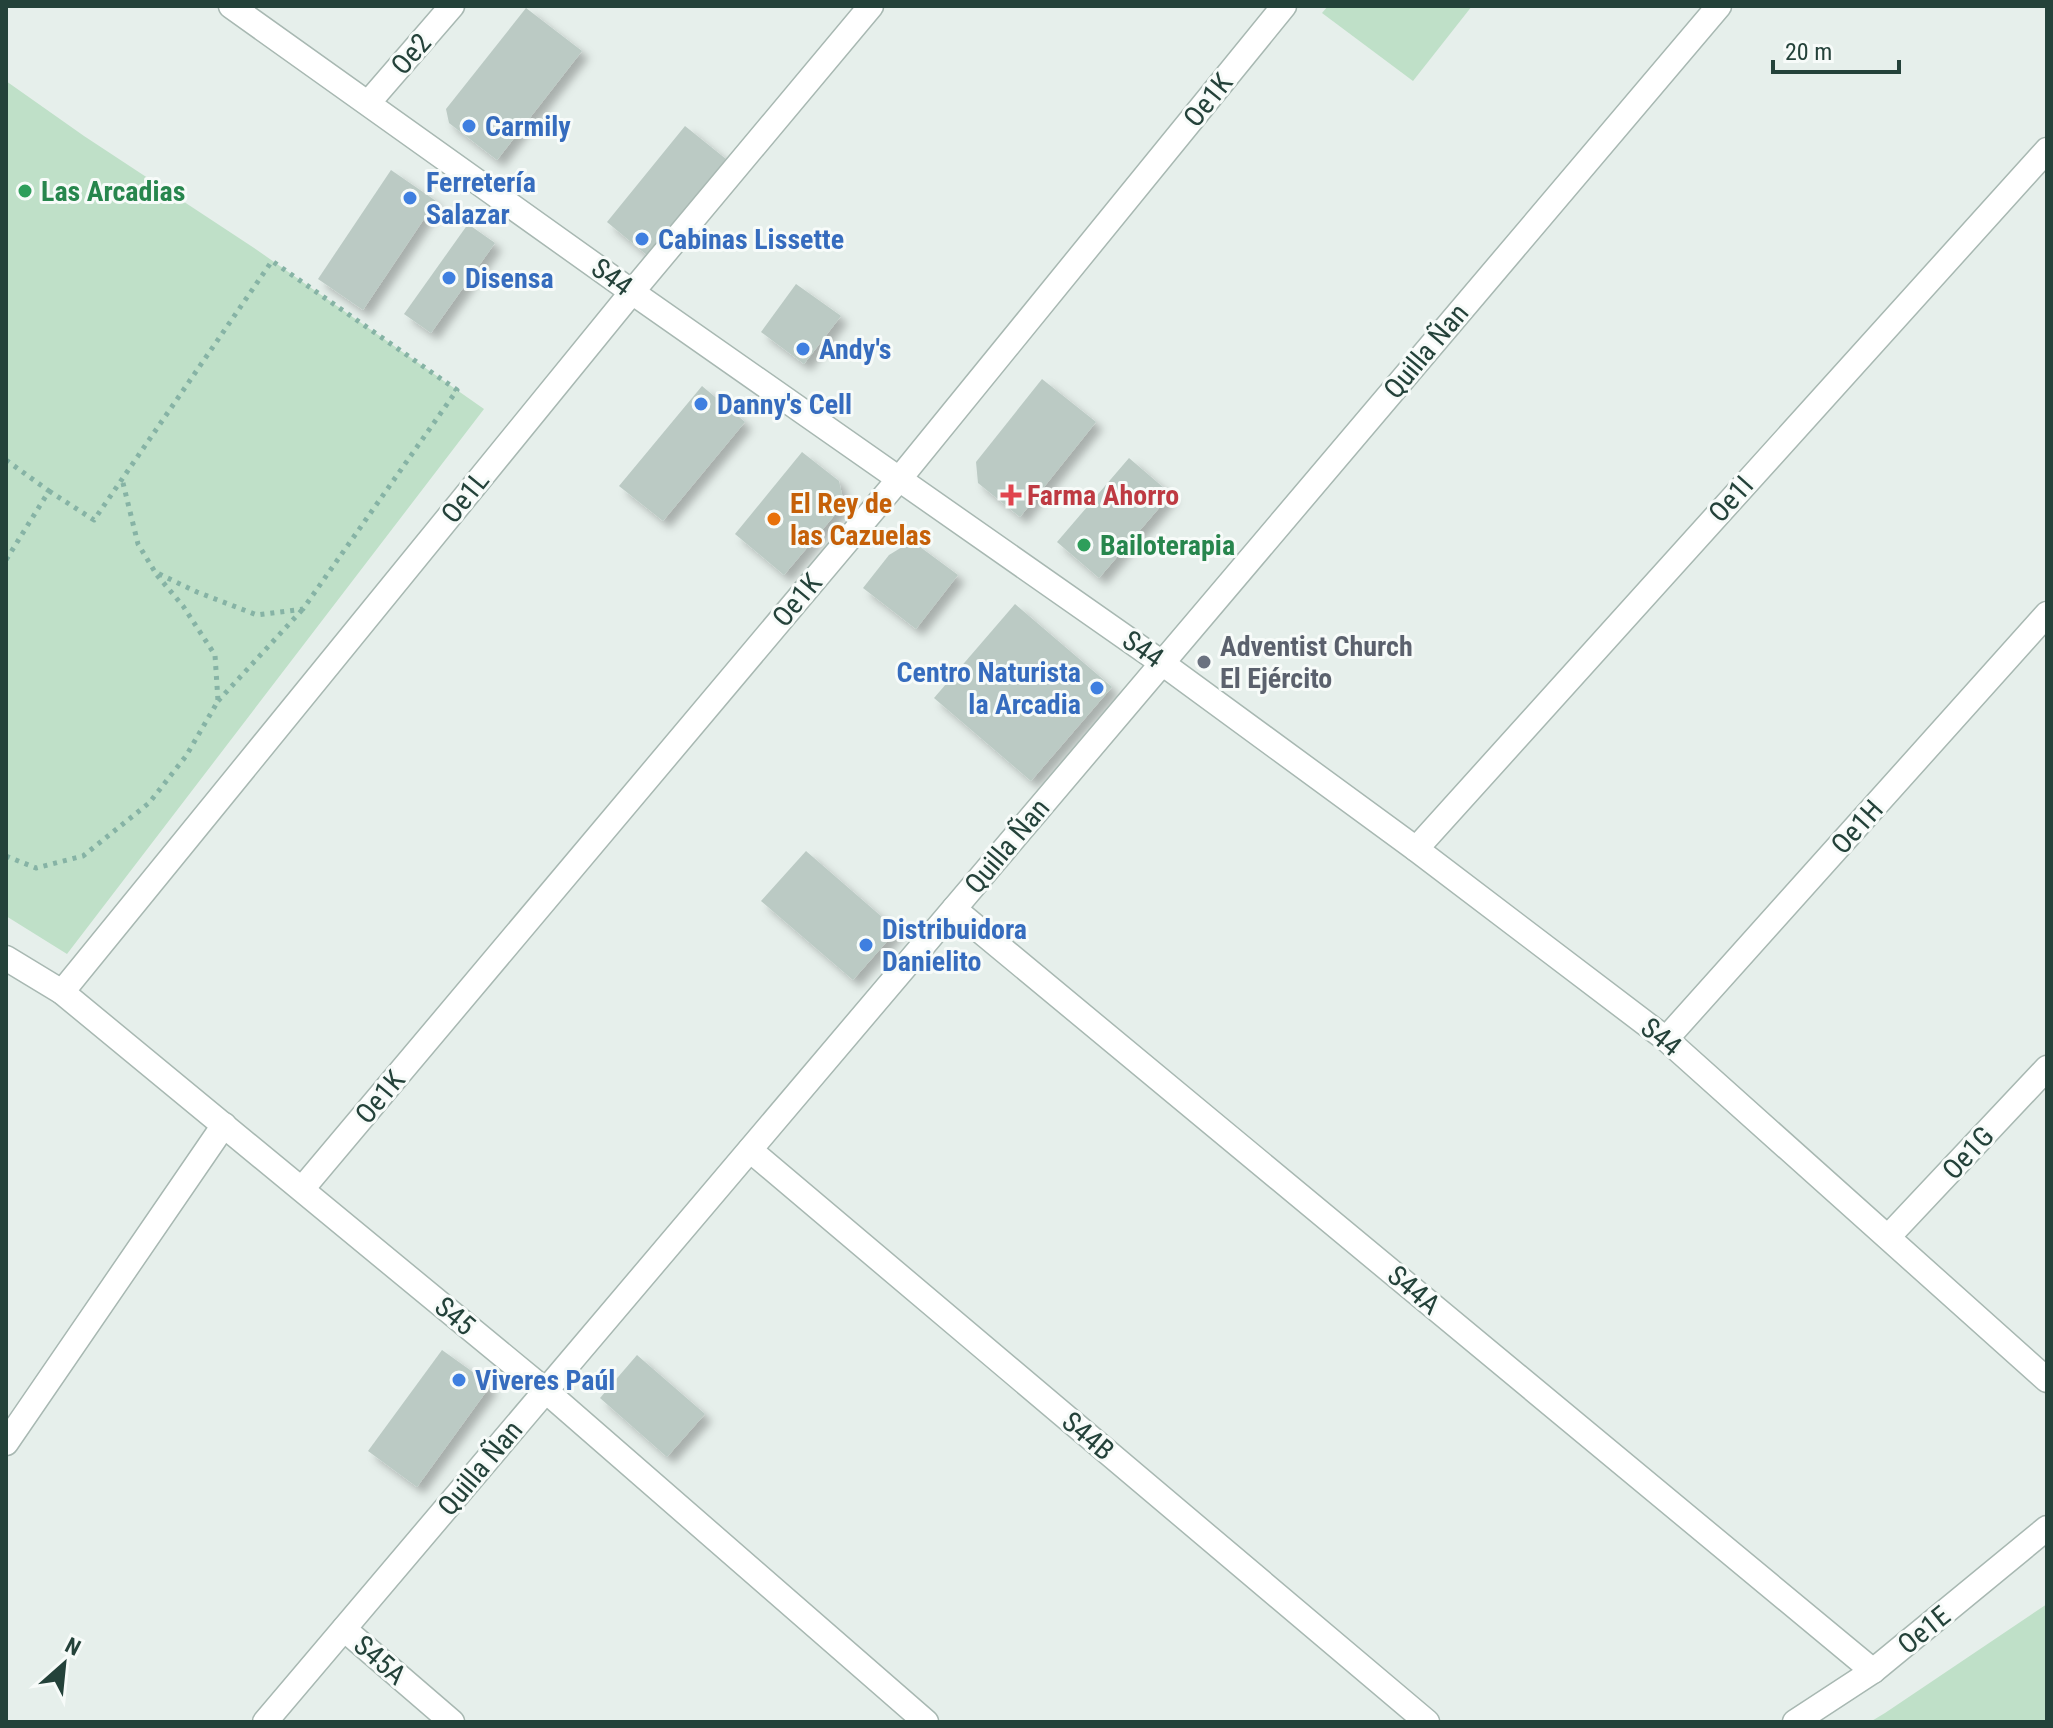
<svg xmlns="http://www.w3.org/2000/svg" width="2053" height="1728" font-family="'Roboto Condensed',sans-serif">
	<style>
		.green { fill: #bfe0c8 }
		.building { fill: #bbcac4; filter: url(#shadow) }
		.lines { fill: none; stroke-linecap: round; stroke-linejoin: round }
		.street-casing { stroke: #a8b8b2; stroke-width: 27 }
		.path { stroke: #86b3a5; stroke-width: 5; stroke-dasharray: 4 6; stroke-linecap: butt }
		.street { stroke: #fff; stroke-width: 24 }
		.shop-dot { fill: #3f7fe0; stroke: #f7fbf9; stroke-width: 3 }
		.leisure-dot { fill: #2e9e5b; stroke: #f7fbf9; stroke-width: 3 }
		.health-dot { fill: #e0444e; stroke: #f7fbf9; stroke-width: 3 }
		.food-dot { fill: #e8710a; stroke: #f7fbf9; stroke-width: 3 }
		.worship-dot { fill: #6b7280; stroke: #f7fbf9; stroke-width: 3 }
		.labels { text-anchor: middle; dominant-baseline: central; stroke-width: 6; stroke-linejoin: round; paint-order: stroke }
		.street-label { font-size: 28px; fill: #24423a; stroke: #f7fbf9 }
		.shop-label { font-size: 28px; font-weight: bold; fill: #366cbe; stroke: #f7fbf9; text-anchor: start }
		.leisure-label { font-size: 28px; font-weight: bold; fill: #27864d; stroke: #f7fbf9; text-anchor: start }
		.health-label { font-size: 28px; font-weight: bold; fill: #be3a42; stroke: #f7fbf9; text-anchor: start }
		.food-label { font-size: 28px; font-weight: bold; fill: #c56008; stroke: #f7fbf9; text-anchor: start }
		.worship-label { font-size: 28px; font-weight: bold; fill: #5b616d; stroke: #f7fbf9; text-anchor: start }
	</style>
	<defs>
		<filter id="shadow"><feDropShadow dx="7" dy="7" stdDeviation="4" flood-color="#0004"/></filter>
	</defs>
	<rect width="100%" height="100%" fill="#e6efeb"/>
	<g class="green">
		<path d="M1328,6h144l-59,75 -91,-68z"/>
		<path d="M6,81l78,55 173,114 227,159 -417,545 -61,-38z"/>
		<path d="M2047,1604v118h-177l15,-9z"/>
	</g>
	<g class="building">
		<path d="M526,8l56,43 -85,109 -48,-37 -3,-14z"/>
		<path d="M685,126l41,33 -78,97 -41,-34z"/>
		<path d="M391,170l45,31 -73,109 -45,-31z"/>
		<path d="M468,224l27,19 -64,90 -27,-19z"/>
		<path d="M796,284l45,32 -37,48 -43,-32z"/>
		<path d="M1042,379l54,43 -76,95 -42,-34 -2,-21z"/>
		<path d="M702,386l43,36 -82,99 -44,-35z"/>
		<path d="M802,452l37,29 5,23 -60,71 -49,-41z"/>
		<path d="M1129,458l42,36 -72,84 -42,-36z"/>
		<path d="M912,541l46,34 -42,54 -53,-41 26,-33z"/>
		<path d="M1015,604l97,83 -81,94 -97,-83z"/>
		<path d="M806,851l91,79 -44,50 -92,-79z"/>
		<path d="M442,1350l49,35 -74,102 -49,-36z"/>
		<path d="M637,1355l68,59 -38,43 -67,-59z"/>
	</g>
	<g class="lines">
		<defs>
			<g id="street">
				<path d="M231,6l401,286 530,371 254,186 250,190 381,341"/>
				<path d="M369,102l83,-96"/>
				<path d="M1416,849l631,-699"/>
				<path d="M954,909l919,762"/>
				<path d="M6,958l56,34 484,399 380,331"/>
				<path d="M62,992l570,-700 239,-286"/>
				<path d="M1666,1039l381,-425"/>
				<path d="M750,1150l677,572"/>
				<path d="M302,1189l598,-711 384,-472"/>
				<path d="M1888,1237l159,-169"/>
				<path d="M6,1443l218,-318"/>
				<path d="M344,1629l108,93"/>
				<path d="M265,1722l1454,-1716"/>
				<path d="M1795,1722l78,-51 174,-143"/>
			</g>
		</defs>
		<use href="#street" class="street-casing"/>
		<g class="path">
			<path d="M6,460l43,31 -43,69"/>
			<path d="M49,491l45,29 178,-259 185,129 -154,219 -46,6 -60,-23 -42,-20 -17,-28 -16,-65"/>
			<path d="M218,701l84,-91"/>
			<path d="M6,856l30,12 47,-12 66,-53 37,-47 32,-55 -3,-46 -32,-49 -27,-32"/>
		</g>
		<use href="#street" class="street"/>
	</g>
	<g class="shop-dot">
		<circle cx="469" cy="126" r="8"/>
		<circle cx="410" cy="198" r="8"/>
		<circle cx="642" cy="239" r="8"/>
		<circle cx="449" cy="278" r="8"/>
		<circle cx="803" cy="349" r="8"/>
		<circle cx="701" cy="404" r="8"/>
		<circle cx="1097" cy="688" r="8"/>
		<circle cx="866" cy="945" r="8"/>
		<circle cx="459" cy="1380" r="8"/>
	</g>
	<g class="leisure-dot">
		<circle cx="25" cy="191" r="8"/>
		<circle cx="1084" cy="545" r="8"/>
	</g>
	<path class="health-dot" d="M1007 483h8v8h8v8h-8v8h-8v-8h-8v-8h8z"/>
	<circle class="food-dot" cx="774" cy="519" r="8"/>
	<circle class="worship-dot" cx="1204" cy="662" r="8"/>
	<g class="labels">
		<g class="street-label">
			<text transform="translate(411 54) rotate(-49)">Oe2</text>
			<text transform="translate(1208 100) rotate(-51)">Oe1K</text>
			<text transform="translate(612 277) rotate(36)">S44</text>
			<text transform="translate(1426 351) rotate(-50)">Quilla Ñan</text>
			<text transform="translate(465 497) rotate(-51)">Oe1L</text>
			<text transform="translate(1731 499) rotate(-48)">Oe1I</text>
			<text transform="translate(797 600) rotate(-50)">Oe1K</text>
			<text transform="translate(1143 649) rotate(35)">S44</text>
			<text transform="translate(1857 827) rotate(-48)">Oe1H</text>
			<text transform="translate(1007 846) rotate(-50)">Quilla Ñan</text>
			<text transform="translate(1661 1037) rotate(39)">S44</text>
			<text transform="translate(380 1097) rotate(-50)">Oe1K</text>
			<text transform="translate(1968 1153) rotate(-47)">Oe1G</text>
			<text transform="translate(1414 1290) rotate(40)">S44A</text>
			<text transform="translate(455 1316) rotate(40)">S45</text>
			<text transform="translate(1088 1436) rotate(40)">S44B</text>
			<text transform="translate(480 1468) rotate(-50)">Quilla Ñan</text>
			<text transform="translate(1924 1630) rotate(-39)">Oe1E</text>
			<text transform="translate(380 1660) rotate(41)">S45A</text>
		</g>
		<g class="shop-label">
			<text x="485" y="126">Carmily</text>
			<text x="426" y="182">Ferretería<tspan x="426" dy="32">Salazar</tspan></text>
			<text x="658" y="239">Cabinas Lissette</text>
			<text x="465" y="278">Disensa</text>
			<text x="819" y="349">Andy's</text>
			<text x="717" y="404">Danny's Cell</text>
			<text x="1081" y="672" text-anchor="end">Centro Naturista<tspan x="1081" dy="32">la Arcadia</tspan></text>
			<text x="882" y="929">Distribuidora<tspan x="882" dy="32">Danielito</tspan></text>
			<text x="475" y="1380">Viveres Paúl</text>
		</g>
		<g class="leisure-label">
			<text x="41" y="191">Las Arcadias</text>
			<text x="1100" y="545">Bailoterapia</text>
		</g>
		<g class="health-label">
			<text x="1027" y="495">Farma Ahorro</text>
		</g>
		<g class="food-label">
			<text x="790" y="503">El Rey de<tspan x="790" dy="32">las Cazuelas</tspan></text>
		</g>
		<g class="worship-label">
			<text x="1220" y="646">Adventist Church<tspan x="1220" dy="32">El Ejército</tspan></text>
		</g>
	</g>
	<rect width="2053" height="1728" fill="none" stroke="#24423a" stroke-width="16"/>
	<g transform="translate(64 1664) rotate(27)" stroke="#f7fbf9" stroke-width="6" paint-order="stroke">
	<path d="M0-6L14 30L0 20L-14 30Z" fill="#24423a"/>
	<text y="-12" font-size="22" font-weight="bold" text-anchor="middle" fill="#24423a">N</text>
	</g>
	<path d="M1773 60v12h126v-12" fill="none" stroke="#24423a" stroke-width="4"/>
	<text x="1785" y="60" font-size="24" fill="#24423a" stroke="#f7fbf9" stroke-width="6" paint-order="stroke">20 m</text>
</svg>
